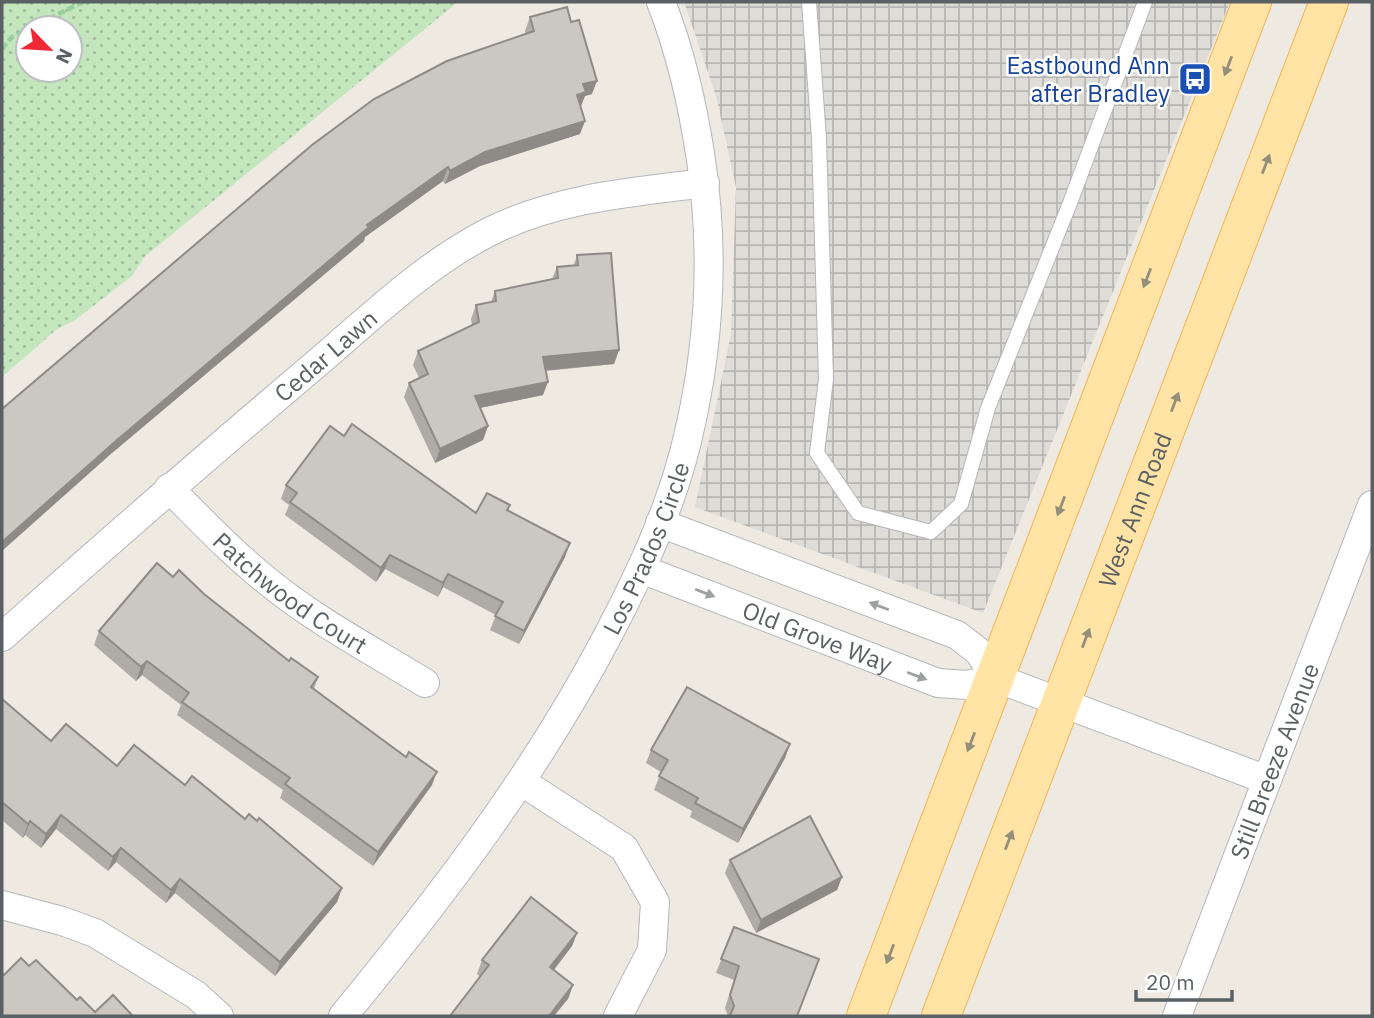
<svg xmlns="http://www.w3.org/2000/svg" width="1374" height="1018" font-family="'IBM Plex Sans',sans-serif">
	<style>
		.industrial { fill: url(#industrial-grid) }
		.grass { fill: url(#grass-dots); fill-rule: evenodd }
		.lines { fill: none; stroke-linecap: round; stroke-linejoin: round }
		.lane-casing { stroke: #b3b6ba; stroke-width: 16 }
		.street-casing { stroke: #b3b6ba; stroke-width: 30 }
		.primary-casing { stroke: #f5b254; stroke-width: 40 }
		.path { stroke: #99cda0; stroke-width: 4.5; stroke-dasharray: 7 3.5; stroke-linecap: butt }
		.lane { stroke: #fff; stroke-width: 14 }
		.street { stroke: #fff; stroke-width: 28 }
		.primary { stroke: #ffe4a6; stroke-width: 38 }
		.wall { fill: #afaba6 }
		.shaded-wall { fill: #8e8b87 }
		.building { fill: #cbc7c1; stroke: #8e8b87; stroke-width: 2 }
		.oneway { fill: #948e7a }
		.oneway2 { fill: #9ca0a1 }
		.labels { text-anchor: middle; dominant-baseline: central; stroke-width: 5; stroke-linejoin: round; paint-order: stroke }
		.transit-label { font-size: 24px; fill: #164399; stroke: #fff; text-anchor: end }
		.street-label { font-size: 24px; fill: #5a6063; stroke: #fff }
	</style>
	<defs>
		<pattern id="industrial-grid" width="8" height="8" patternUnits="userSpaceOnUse" patternTransform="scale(1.75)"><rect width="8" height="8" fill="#dedcd7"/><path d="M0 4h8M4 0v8" fill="none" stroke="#b7b6b2"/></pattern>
		<pattern id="grass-dots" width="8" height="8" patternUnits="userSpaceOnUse" patternTransform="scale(1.75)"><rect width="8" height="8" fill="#c3e6bd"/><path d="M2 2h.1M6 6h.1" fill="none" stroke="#a1be9d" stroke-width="1.8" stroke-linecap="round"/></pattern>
	</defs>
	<rect width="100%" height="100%" fill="#eeeae2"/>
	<path class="industrial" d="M684,2h546l-247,611 -288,-106 36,-173 5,-147 -20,-91z"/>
	<path class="grass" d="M2,2h456l-314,255 -12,19 -57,44 -18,9 -55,48zM28,28h42v42h-42z"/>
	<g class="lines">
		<defs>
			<path id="lane" d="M809,2l10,136 7,241 -9,74 41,60 73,19 30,-28 27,-96 82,-205 75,-201"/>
			<g id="street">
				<path id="s1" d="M169,488c33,33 65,67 102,96 47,38 102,67 154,99"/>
				<path d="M660,523l297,112 22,17 17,26"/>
				<path id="s2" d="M641,569l297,114 29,2 29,-7 271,102"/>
				<path id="s3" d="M2,637c101,-90 203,-179 307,-267 57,-48 113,-104 180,-138 67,-34 143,-40 216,-49"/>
				<path d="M522,782l102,66 31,54 -3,48 -34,66"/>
				<path d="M2,905l60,16 33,12 101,62 23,21"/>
				<path id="s4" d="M343,1016c98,-119 192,-242 264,-379 32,-61 62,-124 79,-192 23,-93 29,-191 15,-285 -8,-54 -20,-107 -40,-158"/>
				<path id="s5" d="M1177,1016l195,-511"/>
			</g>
			<g id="primary">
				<path d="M866,1016l386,-1014"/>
				<path id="s6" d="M941,1016l388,-1014"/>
			</g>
		</defs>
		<use href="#lane" class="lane-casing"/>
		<use href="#street" class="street-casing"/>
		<use href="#primary" class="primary-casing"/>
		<g class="path">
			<path d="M30,28l53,-26"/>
			<path d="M2,49l10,-12 16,-8"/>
		</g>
		<use href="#lane" class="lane"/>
		<use href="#street" class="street"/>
		<use href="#primary" class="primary"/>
	</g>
	<g class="wall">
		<path d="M530,17l62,77 -7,2 -5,10v28l-100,32 -35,18 -2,-3 -78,56 -1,4 -252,212 414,-419 -1,-3z"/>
		<path d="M577,255l42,95 -5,14 -68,7 -3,24 -63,13 8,18 -5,14 -48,23 -31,-66 5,-14 10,-5 -6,-13 5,-14 54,-26 -1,-6 5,-14 15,-3 4,-11 57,-12 5,-12 17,-2z"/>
		<path d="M344,436l132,77 34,-8 -2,6 57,46 -46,87 -29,-14 6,-15 -53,-28 -5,10 -53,-28 -9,13 -91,-67 4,-10 -8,-6 5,-14z"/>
		<path d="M173,577l31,17 85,67 29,16 -4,12 118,96 -59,81 -93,-68 3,-8 -106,-75 4,-10 -39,-30 -6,6 -42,-36 5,-14z"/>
		<path d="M2,699l49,42 66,25 68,19 60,34 97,69 -5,14 -62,74 -100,-83 -9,10 -50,-41 -8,9 -52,-42 -15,19 -16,-13 -2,3 -21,-18z"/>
		<path d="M790,744l-5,14 -47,85 -48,-26 2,-6 -38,-21 7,-18 -15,-9 5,-13z"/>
		<path d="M730,860l112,17 -5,13 -81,43 -31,-60z"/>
		<path d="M734,927l64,89h-70l-3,-8 9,-28 -18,-7z"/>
		<path d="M577,933l-5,13 -18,24 19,15 -5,14 -88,-22 -3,-3 5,-14z"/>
	</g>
	<g class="shaded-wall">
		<path d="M597,81l-5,13 -7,2 -4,10 -9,3 5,-14 6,-11z"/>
		<path d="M585,121l-5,13 -100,32 -35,18 5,-13 35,-19z"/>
		<path d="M448,167l-5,14 -78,56 -1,4 -252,212 -110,98v-9l115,-102 250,-215z"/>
		<path d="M619,350l-5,14 -76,7 5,-14z"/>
		<path d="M548,382l-5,13 -73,15 5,-14z"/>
		<path d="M488,426l-5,14 -48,23 5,-14z"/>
		<path d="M570,543l-5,14 -46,87 5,-13z"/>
		<path d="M390,555l-5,14 -9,13 5,-14z"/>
		<path d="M448,574l-5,13 -5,10 5,-14z"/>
		<path d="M147,661l-5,14 -6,6 5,-14z"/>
		<path d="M790,744l-5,14 -47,85 5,-14z"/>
		<path d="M437,772l-5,13 -59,81 5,-14z"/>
		<path d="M61,815l-5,14 -15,19 5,-14z"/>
		<path d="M30,821l-5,14 -2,3 5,-14z"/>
		<path d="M121,848l-5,14 -8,9 5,-14z"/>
		<path d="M842,877l-5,13 -81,43 5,-13z"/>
		<path d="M180,879l-5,14 -9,10 5,-13z"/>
		<path d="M342,888l-5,14 -62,74 5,-14z"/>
		<path d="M577,933l-5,13 -27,35 5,-14z"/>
		<path d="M573,985l-5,14 -14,17h-5z"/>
	</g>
	<g class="building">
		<path d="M567,7l4,15 8,-2 18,61 -14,3 3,8 -9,3 8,26 -100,31 -35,19 -2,-4 -81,58 2,2 -252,213 -115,102v-133l310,-264 62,-46 73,-38 87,-30 -4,-14z"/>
		<path d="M611,253l8,97 -76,7 5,25 -73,14 13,30 -48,23 -31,-66 19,-9 -10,-23 61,-29 -3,-17 20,-4 -1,-10 63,-13 -1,-11 21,-2 -1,-10z"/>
		<path d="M352,424l124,89 11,-20 23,12 -3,5 63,33 -46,88 -29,-15 8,-14 -55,-28 -5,9 -53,-28 -9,13 -91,-66 7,-9 -11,-8 44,-59 14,10z"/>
		<path d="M157,563l16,14 6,-7 25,24 85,67 2,-3 27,19 -7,10 95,70 3,-5 28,20 -59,80 -93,-68 5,-6 -108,-76 7,-9 -42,-32 -6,6 -42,-36z"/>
		<path d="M687,687l103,57 -47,85 -48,-26 3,-5 -39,-22 9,-16 -17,-10z"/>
		<path d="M2,699l49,42 15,-17 51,42 17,-21 51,40 7,-9 53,43 4,-5 8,7 2,-3 83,70 -62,74 -100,-83 -9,11 -50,-42 -8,9 -52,-42 -15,19 -16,-13 -2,3 -26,-22z"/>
		<path d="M810,816l32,61 -81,43 -31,-60z"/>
		<path d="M531,897l46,36 -27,34 23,18 -24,31h-99l39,-51 -7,-5z"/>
		<path d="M734,927l85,32 -22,57h-67l4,-10 -4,-11 9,-29 -18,-7z"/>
		<path d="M21,958l8,8 7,-6 41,40 3,-3 15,15 18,-17 20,21h-131v-43l2,2z"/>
	</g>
	<defs><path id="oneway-solid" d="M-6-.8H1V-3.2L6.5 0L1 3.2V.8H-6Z" transform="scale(1.75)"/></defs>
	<g class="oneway">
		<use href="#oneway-solid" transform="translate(1228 66) rotate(111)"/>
		<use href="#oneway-solid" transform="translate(1266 164) rotate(-69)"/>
		<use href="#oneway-solid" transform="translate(1147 278) rotate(111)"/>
		<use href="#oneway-solid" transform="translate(1175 402) rotate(-69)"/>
		<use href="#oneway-solid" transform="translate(1061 506) rotate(111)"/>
		<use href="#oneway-solid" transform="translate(1086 638) rotate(-69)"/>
		<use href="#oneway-solid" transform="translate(971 742) rotate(111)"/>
		<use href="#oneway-solid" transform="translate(1009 840) rotate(-69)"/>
		<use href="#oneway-solid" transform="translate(890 954) rotate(111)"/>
	</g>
	<g class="oneway2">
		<use href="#oneway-solid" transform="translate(705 593) rotate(21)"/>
		<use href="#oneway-solid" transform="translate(879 606) rotate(-159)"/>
		<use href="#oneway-solid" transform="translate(917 676) rotate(21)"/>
	</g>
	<defs>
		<symbol id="bus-square" viewBox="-11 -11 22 22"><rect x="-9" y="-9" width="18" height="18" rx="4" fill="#1a4fb4" stroke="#fff"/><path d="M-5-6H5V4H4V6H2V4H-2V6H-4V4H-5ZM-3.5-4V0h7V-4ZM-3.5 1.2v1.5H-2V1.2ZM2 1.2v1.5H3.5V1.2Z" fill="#fff"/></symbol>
	</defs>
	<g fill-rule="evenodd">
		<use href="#bus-square" x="1176" y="60" width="38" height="38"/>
	</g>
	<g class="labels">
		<g class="transit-label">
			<text x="1170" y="65">Eastbound Ann<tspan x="1170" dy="28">after Bradley</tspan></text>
		</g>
		<g class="street-label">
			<text stroke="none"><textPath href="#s3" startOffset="429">Cedar Lawn</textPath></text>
			<text stroke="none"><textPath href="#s6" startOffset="542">West Ann Road</textPath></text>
			<text stroke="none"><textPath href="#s4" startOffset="560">Los Prados Circle</textPath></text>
			<text stroke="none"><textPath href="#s1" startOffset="161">Patchwood Court</textPath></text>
			<text stroke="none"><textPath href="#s2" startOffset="189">Old Grove Way</textPath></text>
			<text stroke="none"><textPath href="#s5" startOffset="273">Still Breeze Avenue</textPath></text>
		</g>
	</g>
	<rect width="1374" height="1018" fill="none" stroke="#5a6063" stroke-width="7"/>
	<g transform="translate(49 49) rotate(115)"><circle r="33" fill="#ffffff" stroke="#bdbfc1" stroke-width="2"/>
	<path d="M0-5L12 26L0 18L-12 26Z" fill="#ee2834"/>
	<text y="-10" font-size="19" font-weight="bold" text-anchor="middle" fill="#5a6063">N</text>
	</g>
	<path d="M1136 990v10h96v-10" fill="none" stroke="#5a6063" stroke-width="3.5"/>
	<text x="1146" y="990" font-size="21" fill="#5a6063" stroke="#ffffff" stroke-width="5" paint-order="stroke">20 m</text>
</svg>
